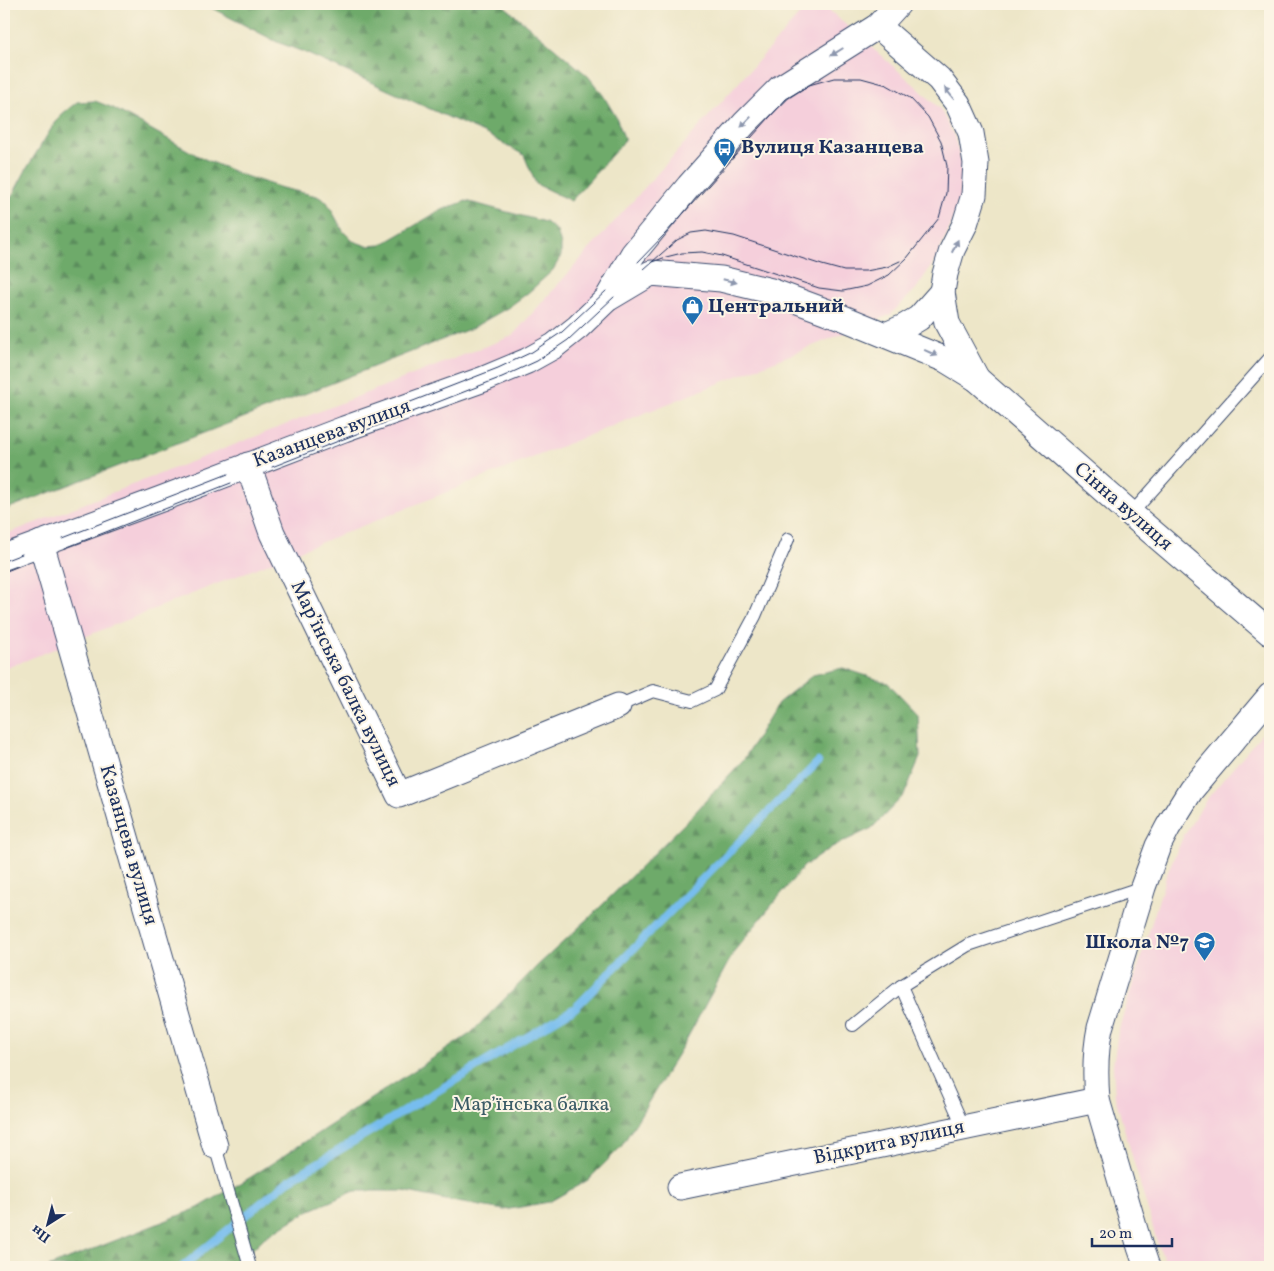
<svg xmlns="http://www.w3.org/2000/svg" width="1274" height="1271" font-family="Vollkorn,serif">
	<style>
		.built { fill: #f5cfdb }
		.forest { fill: url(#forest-firs); stroke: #446c64 }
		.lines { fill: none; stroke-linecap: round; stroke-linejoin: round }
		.stream { stroke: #77bdee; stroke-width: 8 }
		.lane-casing { stroke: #3a4a6e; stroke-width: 14 }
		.street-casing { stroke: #3a4a6e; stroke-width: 27 }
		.lane { stroke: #fff; stroke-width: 12 }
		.street { stroke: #fff; stroke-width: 25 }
		.tram { stroke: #1b2f5e; stroke-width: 1 }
		.oneway { fill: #8d97ae }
		.labels { text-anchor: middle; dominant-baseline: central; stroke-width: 4; stroke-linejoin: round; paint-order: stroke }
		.poi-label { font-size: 20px; font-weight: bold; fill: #1b2f5e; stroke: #fcf5e5; text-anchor: start }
		.street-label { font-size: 20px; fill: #1b2f5e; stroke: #fcf5e5 }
		.park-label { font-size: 20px; fill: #3c5c67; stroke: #fcf5e5 }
	</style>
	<defs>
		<pattern id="forest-firs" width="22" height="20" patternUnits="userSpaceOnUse" patternTransform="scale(1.25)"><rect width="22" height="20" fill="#6eaa6b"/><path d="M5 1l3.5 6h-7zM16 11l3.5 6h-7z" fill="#5a8b5b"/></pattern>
	</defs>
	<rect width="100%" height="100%" fill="#fcf5e5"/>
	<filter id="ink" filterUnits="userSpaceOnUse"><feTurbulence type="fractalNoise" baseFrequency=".02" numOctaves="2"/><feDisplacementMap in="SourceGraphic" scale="10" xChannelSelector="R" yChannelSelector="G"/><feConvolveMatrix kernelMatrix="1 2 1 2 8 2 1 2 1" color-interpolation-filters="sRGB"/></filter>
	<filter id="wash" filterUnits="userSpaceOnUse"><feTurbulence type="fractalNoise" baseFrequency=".0096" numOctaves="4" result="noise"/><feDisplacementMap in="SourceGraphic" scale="20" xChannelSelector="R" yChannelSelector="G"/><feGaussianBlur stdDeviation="1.12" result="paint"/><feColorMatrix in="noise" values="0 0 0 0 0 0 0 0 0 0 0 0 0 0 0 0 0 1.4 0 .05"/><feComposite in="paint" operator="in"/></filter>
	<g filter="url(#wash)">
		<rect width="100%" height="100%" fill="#ede6c8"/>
		<g class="built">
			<path d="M809,4h13l96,84 22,21 14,27 8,29 -2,31 -9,29 -15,34 -20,30 -26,26 -886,354v-134l508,-199z"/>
			<path d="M1270,724v543h-103l-10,-25 -42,-145 -2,-32 5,-33 49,-159 17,-38 22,-35z"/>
		</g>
		<g class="forest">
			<path d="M204,4h298l86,72 15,19 13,22 9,23 -54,61 -35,-17 -12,-29 -36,-20 -187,-84 -24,-9z"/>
			<path d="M95,101l18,7 87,49 42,18 40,13 35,8 10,6 16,29 10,10 14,5 14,-1 33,-19 25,-15 27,-10 79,21 12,9 4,14v11l-8,14 -24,22 -20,15 -37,21 -193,76 -275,106v-299l23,-43 24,-39 11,-15 15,-12z"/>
			<path d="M843,668l45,15 30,31 2,43 -16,38 -32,33 -40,19 -28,19 -69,84 -50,92 -64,105 -33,33 -39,22 -45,8 -53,-9 -48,-10h-48l-47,20 -43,26 -31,30h-186l150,-59 53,-31 219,-143 66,-67 51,-47 101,-100 56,-61 34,-56 35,-28z"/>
		</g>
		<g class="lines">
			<path class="stream" d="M182,1267l106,-86 287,-173 243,-246"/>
		</g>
	</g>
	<g filter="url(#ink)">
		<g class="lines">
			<defs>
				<g id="lane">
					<path d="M1131,514l139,-156"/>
					<path d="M618,706l35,-15 39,10 23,-11 40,-74 33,-77"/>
					<path d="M901,986l63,142"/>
					<path d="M853,1025l48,-39 67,-41 175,-58"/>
					<path d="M215,1146l35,121"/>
				</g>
				<g id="street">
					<path d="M878,26l61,53 19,25 13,29 5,30 -2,32 -9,29 -13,26 -7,24 -3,18 5,31 30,56"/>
					<path d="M609,298l42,-25 70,6 50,12 70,26 105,43 31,19 154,135 139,119"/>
					<path d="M886,335l18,-8 15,-9 23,-26"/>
					<path d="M248,465l24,68 127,262 219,-89"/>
					<path d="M41,543l174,603"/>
					<path d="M4,557l157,-58 183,-70 140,-50 43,-18 27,-15 24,-19 29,-28 26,-45 56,-68 56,-63 35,-35 98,-62 20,-22"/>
					<path d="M680,1187l417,-87"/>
					<path d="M1147,1267l-7,-20 -43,-147c-2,-25 -2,-48 3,-72l43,-141 15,-41 10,-19 23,-37 79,-94"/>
				</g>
			</defs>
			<use href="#lane" class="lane-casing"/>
			<use href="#street" class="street-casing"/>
			<use href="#lane" class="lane"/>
			<use href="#street" class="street"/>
			<g class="tram">
				<path d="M638,262l27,-28 121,-135 23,-14 25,-7h27l26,7 23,13 18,19 13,24 6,25 -1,27 -7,25 -32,40 -18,17 -22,11 -24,5 -24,-3 -97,-32 -20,-4 -20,1 -16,4 -14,5"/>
				<path d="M644,269l33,-29 14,-7 15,-2 28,5 88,29 22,6h22l21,-4 13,-6"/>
				<path d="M269,457l229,-89 34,-16 30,-20 44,-41"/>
				<path d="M272,467l230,-90 35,-16 31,-21 46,-43"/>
				<path d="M63,538l165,-64"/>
				<path d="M65,548l166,-65"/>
				<path d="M4,561l18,-7"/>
				<path d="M4,572l20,-8"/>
			</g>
		</g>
		<defs><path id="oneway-solid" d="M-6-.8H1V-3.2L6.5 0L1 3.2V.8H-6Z" transform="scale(1.25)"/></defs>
		<g class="oneway">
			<use href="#oneway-solid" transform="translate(837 52) rotate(148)"/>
			<use href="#oneway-solid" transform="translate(949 93) rotate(-128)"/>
			<use href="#oneway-solid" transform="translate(746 122) rotate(134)"/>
			<use href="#oneway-solid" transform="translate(955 246) rotate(-65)"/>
			<use href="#oneway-solid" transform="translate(730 281) rotate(14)"/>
			<use href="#oneway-solid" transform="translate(931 353) rotate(24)"/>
		</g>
	</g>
	<defs>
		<symbol id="bus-pin" viewBox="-11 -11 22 30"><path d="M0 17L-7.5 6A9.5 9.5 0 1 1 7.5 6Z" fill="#1f6fb2" stroke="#fcf5e5"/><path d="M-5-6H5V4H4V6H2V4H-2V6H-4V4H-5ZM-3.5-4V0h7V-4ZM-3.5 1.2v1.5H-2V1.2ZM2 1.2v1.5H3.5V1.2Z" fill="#fff"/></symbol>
		<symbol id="shop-pin" viewBox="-11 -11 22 30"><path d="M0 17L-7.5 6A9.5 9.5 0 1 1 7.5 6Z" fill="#1f6fb2" stroke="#fcf5e5"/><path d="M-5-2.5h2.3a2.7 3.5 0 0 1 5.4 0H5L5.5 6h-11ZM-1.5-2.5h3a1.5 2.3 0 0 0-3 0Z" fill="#fff"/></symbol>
		<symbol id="school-pin" viewBox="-11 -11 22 30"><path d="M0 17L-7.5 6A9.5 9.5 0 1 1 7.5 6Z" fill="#1f6fb2" stroke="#fcf5e5"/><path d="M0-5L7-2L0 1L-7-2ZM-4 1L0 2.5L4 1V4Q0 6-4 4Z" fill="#fff"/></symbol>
	</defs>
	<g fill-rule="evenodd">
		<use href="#bus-pin" x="712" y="136" width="25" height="34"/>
		<use href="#shop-pin" x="680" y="294" width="25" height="34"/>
		<use href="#school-pin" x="1192" y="930" width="25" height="34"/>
	</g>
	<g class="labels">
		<g class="poi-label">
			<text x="741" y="148">Вулиця Казанцева</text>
			<text x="708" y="307">Центральний</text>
			<text x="1189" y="943" text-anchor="end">Школа №7</text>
		</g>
		<g class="street-label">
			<text transform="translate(332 434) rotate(-20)">Казанцева вулиця</text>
			<text transform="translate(1123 507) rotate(41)">Сінна вулиця</text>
			<text transform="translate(345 684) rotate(64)">Мар’їнська балка вулиця</text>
			<text transform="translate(128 845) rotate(74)">Казанцева вулиця</text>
			<text transform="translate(889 1143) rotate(-12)">Відкрита вулиця</text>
		</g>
		<g class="park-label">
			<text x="531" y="1105">Мар’їнська балка</text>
		</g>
	</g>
	<rect width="1274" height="1271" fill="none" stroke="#fcf5e5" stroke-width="20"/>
	<g transform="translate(48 1224) rotate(216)" stroke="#fcf5e5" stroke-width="4" paint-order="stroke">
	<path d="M0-4L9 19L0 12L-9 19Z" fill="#1b2f5e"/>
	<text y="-8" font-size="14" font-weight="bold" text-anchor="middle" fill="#1b2f5e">Пн</text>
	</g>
	<path d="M1092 1238v8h80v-8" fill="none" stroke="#1b2f5e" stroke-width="2.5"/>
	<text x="1099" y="1238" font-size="15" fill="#1b2f5e" stroke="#fcf5e5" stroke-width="4" paint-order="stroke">20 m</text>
</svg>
